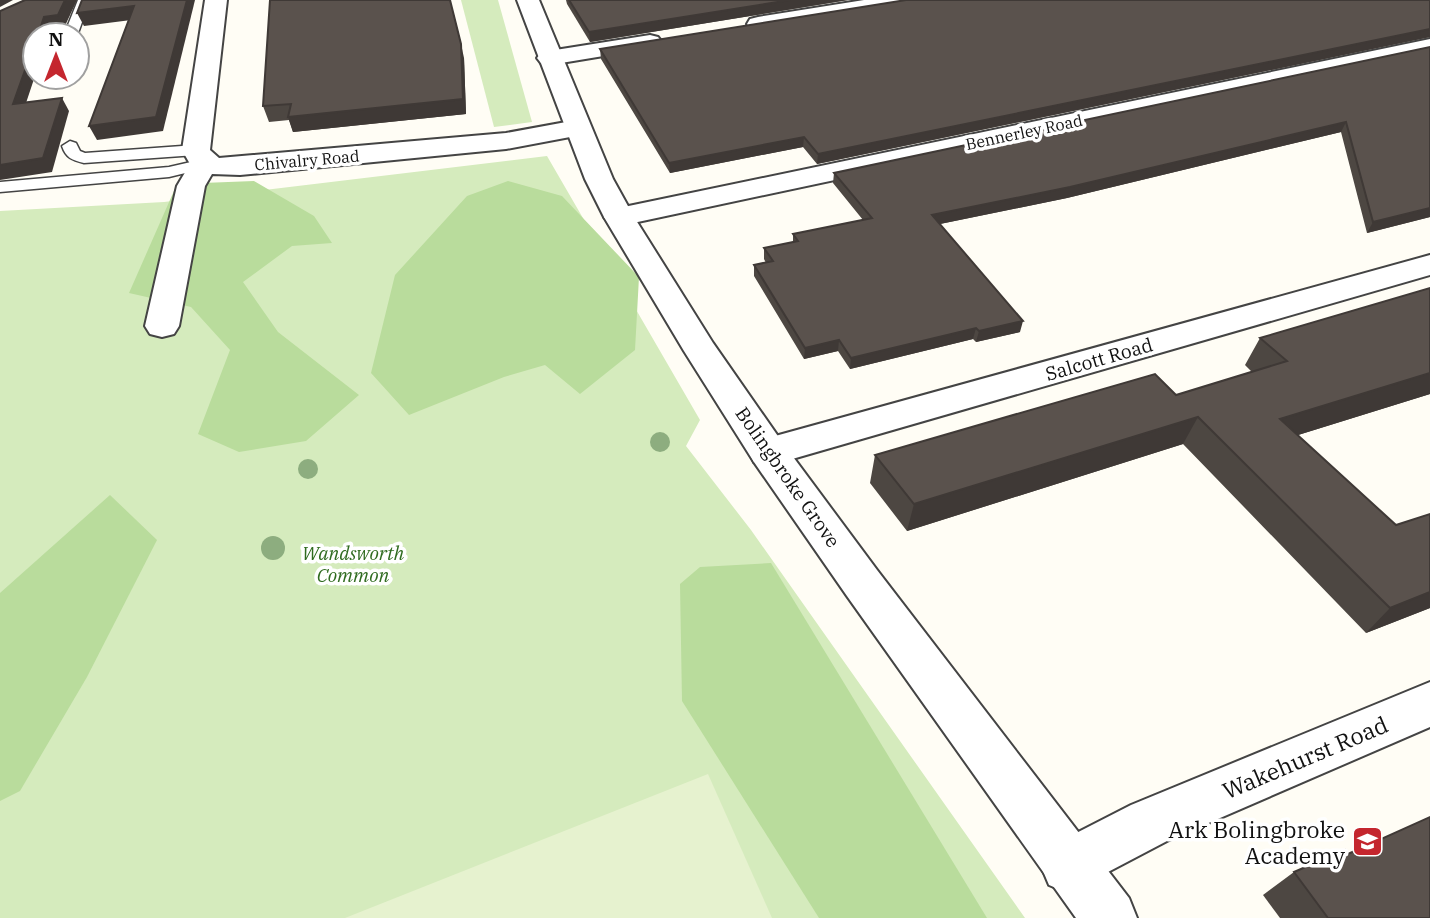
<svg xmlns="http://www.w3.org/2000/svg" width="1430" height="918" font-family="'IBM Plex Serif',serif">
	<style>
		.green { fill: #d5ebbd }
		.forest { fill: #b9dc9c }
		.pitch { fill: #e6f2cf }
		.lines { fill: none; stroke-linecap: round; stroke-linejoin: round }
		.service-casing { stroke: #444; stroke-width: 3 }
		.minor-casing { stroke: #444; stroke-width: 4 }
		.tertiary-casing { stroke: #444; stroke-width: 4 }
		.service { fill: #fff; fill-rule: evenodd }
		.minor { fill: #fff; fill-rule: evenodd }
		.tertiary { fill: #fff; fill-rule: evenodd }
		.tree { fill: #8dad7f }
		.wall { fill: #4d4742 }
		.shaded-wall { fill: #3f3936 }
		.building { fill: #5a524d; stroke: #3f3936; stroke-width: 2 }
		.labels { text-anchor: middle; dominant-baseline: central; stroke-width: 7; stroke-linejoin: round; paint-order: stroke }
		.far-street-label { font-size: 16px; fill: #111; stroke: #fff }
		.street-label { font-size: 19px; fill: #111; stroke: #fff }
		.park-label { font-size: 19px; font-style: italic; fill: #2f6b1f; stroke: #fff }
		.near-street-label { font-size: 23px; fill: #111; stroke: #fff }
		.near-poi-label { font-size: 23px; fill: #111; stroke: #fff; text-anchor: end }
	</style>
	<rect width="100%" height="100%" fill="#fffdf5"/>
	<g class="green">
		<path d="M461,0h37l34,122 -38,5z"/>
		<path d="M547,156l153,264 -14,26 65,84 274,388h-1025v-707l164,-9z"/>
	</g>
	<g class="forest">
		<path d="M254,181l60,35 18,27 -40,3 -49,36 35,50 81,63 -53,46 -67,11 -41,-18 32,-84 -39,-43 -62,-14 48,-109z"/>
		<path d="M508,181l54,15 77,81 -4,73 -55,44 -35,-29 -41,12 -95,38 -38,-42 24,-98 72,-79z"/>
		<path d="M110,495l47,45 -70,137 -67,114 -20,10v-208z"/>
		<path d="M771,563l216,355h-168l-137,-217 -2,-117 20,-17z"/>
	</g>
	<path class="pitch" d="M708,774l64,144h-427z"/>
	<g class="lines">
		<defs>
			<g id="service">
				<path d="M78,0h12l-13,36 -13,-1z"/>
				<path d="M70,141l6,2 4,8 5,2 111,-8 8,5 -8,5 -112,8c-12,-3 -18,-5 -22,-17z"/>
				<path d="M204,159l6,2 2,3 -2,3 -41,10 -169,15v-10l169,-15z"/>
			</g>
			<g id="minor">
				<path d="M205,0h22l-17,150 9,8 287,-25 71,-13 9,2 4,6 -4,6 -80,15 -266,26 -28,-1 -7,12 -26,140 -5,8 -12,3 -12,-3 -5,-8 32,-140 13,-22 -8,-14z"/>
				<path d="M864,0h51l-3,5 -8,2 -146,24 -8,-2 -3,-5 3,-5 8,-2z"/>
				<path d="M650,35l8,2 4,5 -4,5 -109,18 -8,-2 -4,-5 4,-5 8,-2z"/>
				<path d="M1430,39v14l-811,173 -10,-3 -5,-6 5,-6 10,-3z"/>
				<path d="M1430,255v20l-662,191 -14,-4 -5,-10 5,-10 14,-4z"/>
				<path d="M1430,682v45l-263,114 -99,52 -19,-8 -8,-19 8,-19 82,-42z"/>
			</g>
			<path id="tertiary" d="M517,0h22l74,179 21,38 79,126 69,99 95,128 252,328 8,20h-61l-229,-322 -93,-134 -70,-111 -80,-134 -19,-38z"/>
		</defs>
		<use href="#service" class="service-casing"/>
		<use href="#minor" class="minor-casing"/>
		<use href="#tertiary" class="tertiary-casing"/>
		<use href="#service" class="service"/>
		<use href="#minor" class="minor"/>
		<use href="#tertiary" class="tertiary"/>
	</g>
	<g class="tree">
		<circle cx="660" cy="442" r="10"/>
		<circle cx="308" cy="469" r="10"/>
		<circle cx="273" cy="548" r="12"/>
	</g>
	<g class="wall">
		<path d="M566,0h282l-258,42 -23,-38z"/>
		<path d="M1430,0v37l-613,127 -14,-17 -133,26 -69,-114 -1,-10z"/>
		<path d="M1430,47v170l-63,16 -26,-101 -274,66 -127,26 80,108 -44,10 -3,-3 -123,30 -12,-18 -34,8 -50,-83v-11l12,-2 -2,-4v-11l29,-6v-8l70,-14 -30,-37 1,-10z"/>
		<path d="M464,58l2,56 -173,18 -4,-12 -20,2 -6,-16z"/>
		<path d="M1430,288v106l-132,41 132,173 -64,25 -183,-189 -276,87 -37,-48 5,-28 301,-60 76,-23 -7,-7 15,-27z"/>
		<path d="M1348,854l82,64h-150l-17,-23 31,-23z"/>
	</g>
	<g class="shaded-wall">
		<path d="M0,0h13l-13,7z"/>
		<path d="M65,0h12l-13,28 -13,1 -2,6h-11l6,-18z"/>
		<path d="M187,0h8l-32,131 -66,9 -8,-14z"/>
		<path d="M790,0h58l-258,42 -1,-10z"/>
		<path d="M134,6l5,13 -55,7 -7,-13z"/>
		<path d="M1430,29v8l-613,127 1,-10z"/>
		<path d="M35,42v34l-14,42 -8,-14z"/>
		<path d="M461,44l3,14 2,56 -173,18 -5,-15z"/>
		<path d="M62,98l7,13 -17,61 -52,8v-15z"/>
		<path d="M1346,122l-5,10 -274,66 -137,28 2,-11z"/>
		<path d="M804,137l-1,10 -133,26 -1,-10z"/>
		<path d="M1430,208v9l-63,16 6,-11z"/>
		<path d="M1023,321l-3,11 -44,10 3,-11z"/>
		<path d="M976,328l-3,11 -123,30 1,-11z"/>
		<path d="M839,340l-1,11 -34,8 1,-11z"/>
		<path d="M1430,373v21l-167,52 17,-27z"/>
		<path d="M1198,417l-15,27 -276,87 7,-27z"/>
		<path d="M1430,592v16l-64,25 24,-25z"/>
	</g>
	<g class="building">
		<path d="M25,0h40l-7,15 -14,2 -6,18h-3v7l-22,62 49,-6 -19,60 -43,7v-154z"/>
		<path d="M82,0h105l-31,117 -67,9 45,-120 -57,7z"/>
		<path d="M270,0h180l11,44 2,55 -175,18 3,-13 -28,2z"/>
		<path d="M569,0h221l-201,32z"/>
		<path d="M906,0h524v29l-612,125 -14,-17 -135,26 -69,-114z"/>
		<path d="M1430,47v161l-57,14 -27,-100 -276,65 -138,28 91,106 -44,10 -3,-3 -125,30 -12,-18 -34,8 -51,-83 19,-4 -9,-13 34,-7 -5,-7 79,-16 -38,-45z"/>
		<path d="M1430,288v85l-150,46 116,106 34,-11v78l-40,16 -192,-191 -284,87 -39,-49 280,-81 21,21 111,-34 -27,-23z"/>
		<path d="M1430,817v101h-102l-34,-46 51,-22 3,4z"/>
	</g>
	<defs>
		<symbol id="school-square" viewBox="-11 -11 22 22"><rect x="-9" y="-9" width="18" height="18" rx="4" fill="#c4262e" stroke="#fff"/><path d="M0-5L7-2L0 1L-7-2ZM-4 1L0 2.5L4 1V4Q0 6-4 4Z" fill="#fff"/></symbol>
	</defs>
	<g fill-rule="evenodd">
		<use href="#school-square" x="1350" y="824" width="35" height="35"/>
	</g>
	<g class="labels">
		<g class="far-street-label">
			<text transform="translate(1024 132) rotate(-12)">Bennerley Road</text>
			<text transform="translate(307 160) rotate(-5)">Chivalry Road</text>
		</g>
		<g class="street-label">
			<text transform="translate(1099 359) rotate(-16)">Salcott Road</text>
			<text transform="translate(788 477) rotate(55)">Bolingbroke Grove</text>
		</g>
		<g class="park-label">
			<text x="353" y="553">Wandsworth<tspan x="353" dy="22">Common</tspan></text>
		</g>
		<g class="near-street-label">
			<text transform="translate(1305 757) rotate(-23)">Wakehurst Road</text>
		</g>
		<g class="near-poi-label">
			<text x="1345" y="829">Ark Bolingbroke<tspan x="1345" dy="26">Academy</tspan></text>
		</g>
	</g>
	<g transform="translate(56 56)"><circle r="33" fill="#ffffff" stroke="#a0a0a0" stroke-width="2"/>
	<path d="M0-5L12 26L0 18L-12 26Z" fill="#c4262e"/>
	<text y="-10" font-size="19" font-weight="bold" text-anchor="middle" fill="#111111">N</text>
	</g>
</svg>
